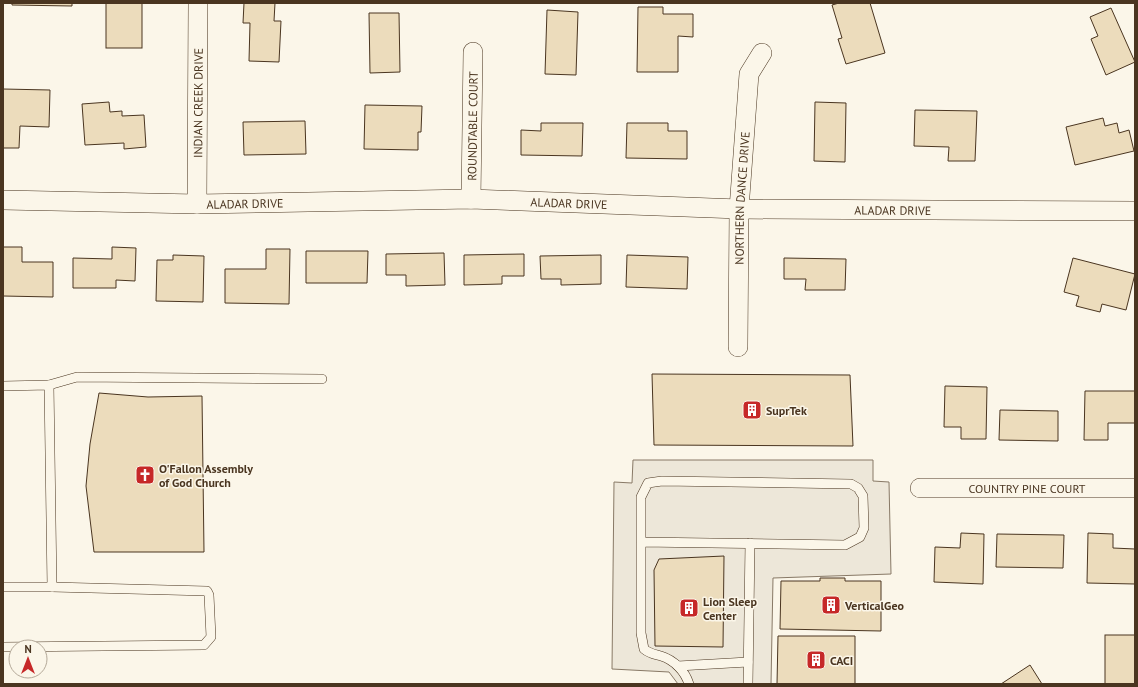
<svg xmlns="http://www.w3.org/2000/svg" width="1138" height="687" font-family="'PT Sans',sans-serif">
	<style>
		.parking { fill: #ede7d9; stroke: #887966 }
		.building { fill: #ecdcbc; stroke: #4a3520 }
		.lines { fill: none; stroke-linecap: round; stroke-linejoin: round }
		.service-casing { stroke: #4a3520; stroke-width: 10 }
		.minor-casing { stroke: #4a3520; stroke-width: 20 }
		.service { stroke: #fbf6e9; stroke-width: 9 }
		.minor { stroke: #fbf6e9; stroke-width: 19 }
		.labels { text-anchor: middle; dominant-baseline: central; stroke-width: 3; stroke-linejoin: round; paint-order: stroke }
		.street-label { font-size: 12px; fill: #4a3520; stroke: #fbf6e9 }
		.poi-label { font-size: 12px; font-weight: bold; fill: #4a3520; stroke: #fbf6e9; text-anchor: start }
	</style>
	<rect width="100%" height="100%" fill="#fbf6e9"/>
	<path class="parking" d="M633,460h240v21l16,1 2,92 -118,4 -2,106h-93l-9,-12 -57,-3 2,-187 18,1z"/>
	<g class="building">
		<path d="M12,3h60v3l-60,-1z"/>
		<rect x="106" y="3" width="36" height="45"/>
		<path d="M244,3h31l-1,18h7l-2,41 -30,-1 1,-38h-7z"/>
		<path d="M839,3h31l15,50 -39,11 -8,-25 4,-1 -10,-33z"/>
		<path d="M638,7h25v7h30v23l-15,-1v36h-41z"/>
		<path d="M1111,8l24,54 -29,13 -15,-36 7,-3 -8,-19z"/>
		<path d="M547,10l31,2 -2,63 -31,-1z"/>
		<path d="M369,13h30l1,59 -30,1z"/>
		<path d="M3,89l47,1 -1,37 -29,-1 -1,22h-16z"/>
		<path d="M109,102l1,10 12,-1v5l22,-1 2,32 -22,2v-6l-39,2 -3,-41z"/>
		<path d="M815,102l31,1 -1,59 -31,-1z"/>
		<path d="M365,105l57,1 -1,26h-3v18l-54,-1z"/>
		<path d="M915,110l62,1 -2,50h-27l1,-14 -35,-1z"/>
		<path d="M1103,118l2,8 12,-3 2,10 10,-3 5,21 -59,14 -9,-38z"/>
		<path d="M305,121l1,33 -62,1 -1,-33z"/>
		<path d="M541,123h42l-1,33 -61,-1v-25l20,1z"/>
		<path d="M627,123h41v8h19v28l-61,-1z"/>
		<path d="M3,247h19v15h31v35l-50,-1z"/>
		<path d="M112,247l24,1 -1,33 -19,-1v8h-43v-30l39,1z"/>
		<path d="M266,249h24l-1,55 -64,-1v-34h41z"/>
		<path d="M306,251h62l-1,32h-61z"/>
		<path d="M444,253l1,32 -39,1v-11h-20v-21z"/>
		<path d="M524,254v22h-22v8l-38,1v-30z"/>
		<path d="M173,255l31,1 -1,46 -47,-1 1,-41h16z"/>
		<path d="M601,255v29l-40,1v-6h-20l-1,-23z"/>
		<path d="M627,255l61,2 -1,32 -61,-2z"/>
		<path d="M784,258l62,1 -1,31h-40l1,-11h-22z"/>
		<path d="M1073,258l62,16 -9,36 -24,-6 -2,8 -24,-6 3,-10 -15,-4z"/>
		<path d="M652,374l198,1 3,71 -199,-1z"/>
		<path d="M945,386l42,1 -1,52h-25v-12h-17z"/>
		<path d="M1085,391h50v32h-27v17h-24z"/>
		<path d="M99,393l49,4 54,-1 2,156h-110l-8,-66 4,-42z"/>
		<path d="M1000,410l58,1v30l-59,-1z"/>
		<path d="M961,533l23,1 -1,50 -49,-2 1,-35 25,1z"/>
		<path d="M1088,533l25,1v14l22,1v35l-48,-1z"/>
		<path d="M997,534l67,1 -1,33 -67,-1z"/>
		<path d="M724,556l-1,91 -68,-1 -1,-76 5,-11z"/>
		<path d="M820,578h25v3h36v50l-101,-2 1,-48h39z"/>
		<rect x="1105" y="635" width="30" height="49"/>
		<path d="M778,636h77v48h-78z"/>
		<path d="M1030,665l12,19h-41z"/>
	</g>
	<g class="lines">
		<defs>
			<g id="service">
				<path d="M49,385l28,-8 245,2"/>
				<path d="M3,386l46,-1 3,202h-49"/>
				<path d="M641,542l204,3 15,-8 4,-9 -1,-32 -5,-8 -7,-4 -189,-3 -14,2 -7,14v136l3,16c6,5 10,5 17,7 13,4 24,15 28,28"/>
				<path d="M3,647l201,-2 7,-8 -2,-42 -2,-4 -155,-4"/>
				<path d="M678,666l70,-4"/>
				<path d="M748,684l2,-141"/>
			</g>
			<g id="minor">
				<path id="s1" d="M471,199l2,-147"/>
				<path id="s2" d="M3,200l194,4 274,-5 268,10 396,2"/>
				<path id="s3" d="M197,204l1,-201"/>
				<path id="s4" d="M738,347l1,-138 10,-135 13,-21"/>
				<path id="s5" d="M920,488h215"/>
			</g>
		</defs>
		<use href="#service" class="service-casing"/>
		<use href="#minor" class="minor-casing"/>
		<use href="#service" class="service"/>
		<use href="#minor" class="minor"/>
	</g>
	<defs>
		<symbol id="building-square" viewBox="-11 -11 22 22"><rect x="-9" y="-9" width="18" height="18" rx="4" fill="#c62828" stroke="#fbf6e9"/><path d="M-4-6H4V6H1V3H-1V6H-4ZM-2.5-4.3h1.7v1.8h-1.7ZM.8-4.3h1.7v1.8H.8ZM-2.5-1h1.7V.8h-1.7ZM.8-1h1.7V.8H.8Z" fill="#fff"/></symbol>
		<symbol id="church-square" viewBox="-11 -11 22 22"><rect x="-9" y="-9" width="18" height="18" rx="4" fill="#c62828" stroke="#fbf6e9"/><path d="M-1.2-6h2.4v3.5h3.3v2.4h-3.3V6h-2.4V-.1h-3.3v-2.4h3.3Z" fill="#fff"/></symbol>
	</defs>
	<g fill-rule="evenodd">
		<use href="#building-square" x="741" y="399" width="22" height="22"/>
		<use href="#church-square" x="134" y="464" width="22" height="22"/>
		<use href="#building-square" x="820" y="594" width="22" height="22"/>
		<use href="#building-square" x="678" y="597" width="22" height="22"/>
		<use href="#building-square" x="805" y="649" width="22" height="22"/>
	</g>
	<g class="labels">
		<g class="street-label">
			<text stroke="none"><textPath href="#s3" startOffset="101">INDIAN CREEK DRIVE</textPath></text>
			<text stroke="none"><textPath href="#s1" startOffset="73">ROUNDTABLE COURT</textPath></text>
			<text stroke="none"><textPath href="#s4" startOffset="149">NORTHERN DANCE DRIVE</textPath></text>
			<text stroke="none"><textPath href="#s2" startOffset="242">ALADAR DRIVE</textPath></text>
			<text stroke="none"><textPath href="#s2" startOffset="566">ALADAR DRIVE</textPath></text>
			<text stroke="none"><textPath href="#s2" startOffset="890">ALADAR DRIVE</textPath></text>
			<text stroke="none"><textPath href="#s5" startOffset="107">COUNTRY PINE COURT</textPath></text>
		</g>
		<g class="poi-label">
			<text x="766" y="410">SuprTek</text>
			<text x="159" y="468">O'Fallon Assembly<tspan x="159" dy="14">of God Church</tspan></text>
			<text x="703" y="601">Lion Sleep<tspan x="703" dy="14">Center</tspan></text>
			<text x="845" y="605">VerticalGeo</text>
			<text x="830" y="660">CACI</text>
		</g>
	</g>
	<rect width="1138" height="687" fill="none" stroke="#4a3520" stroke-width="8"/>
	<g transform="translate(28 659)"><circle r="19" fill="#fbf6e9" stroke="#b4a999"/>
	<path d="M0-3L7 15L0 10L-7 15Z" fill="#c62828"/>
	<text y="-6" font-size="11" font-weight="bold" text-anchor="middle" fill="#4a3520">N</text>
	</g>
</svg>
